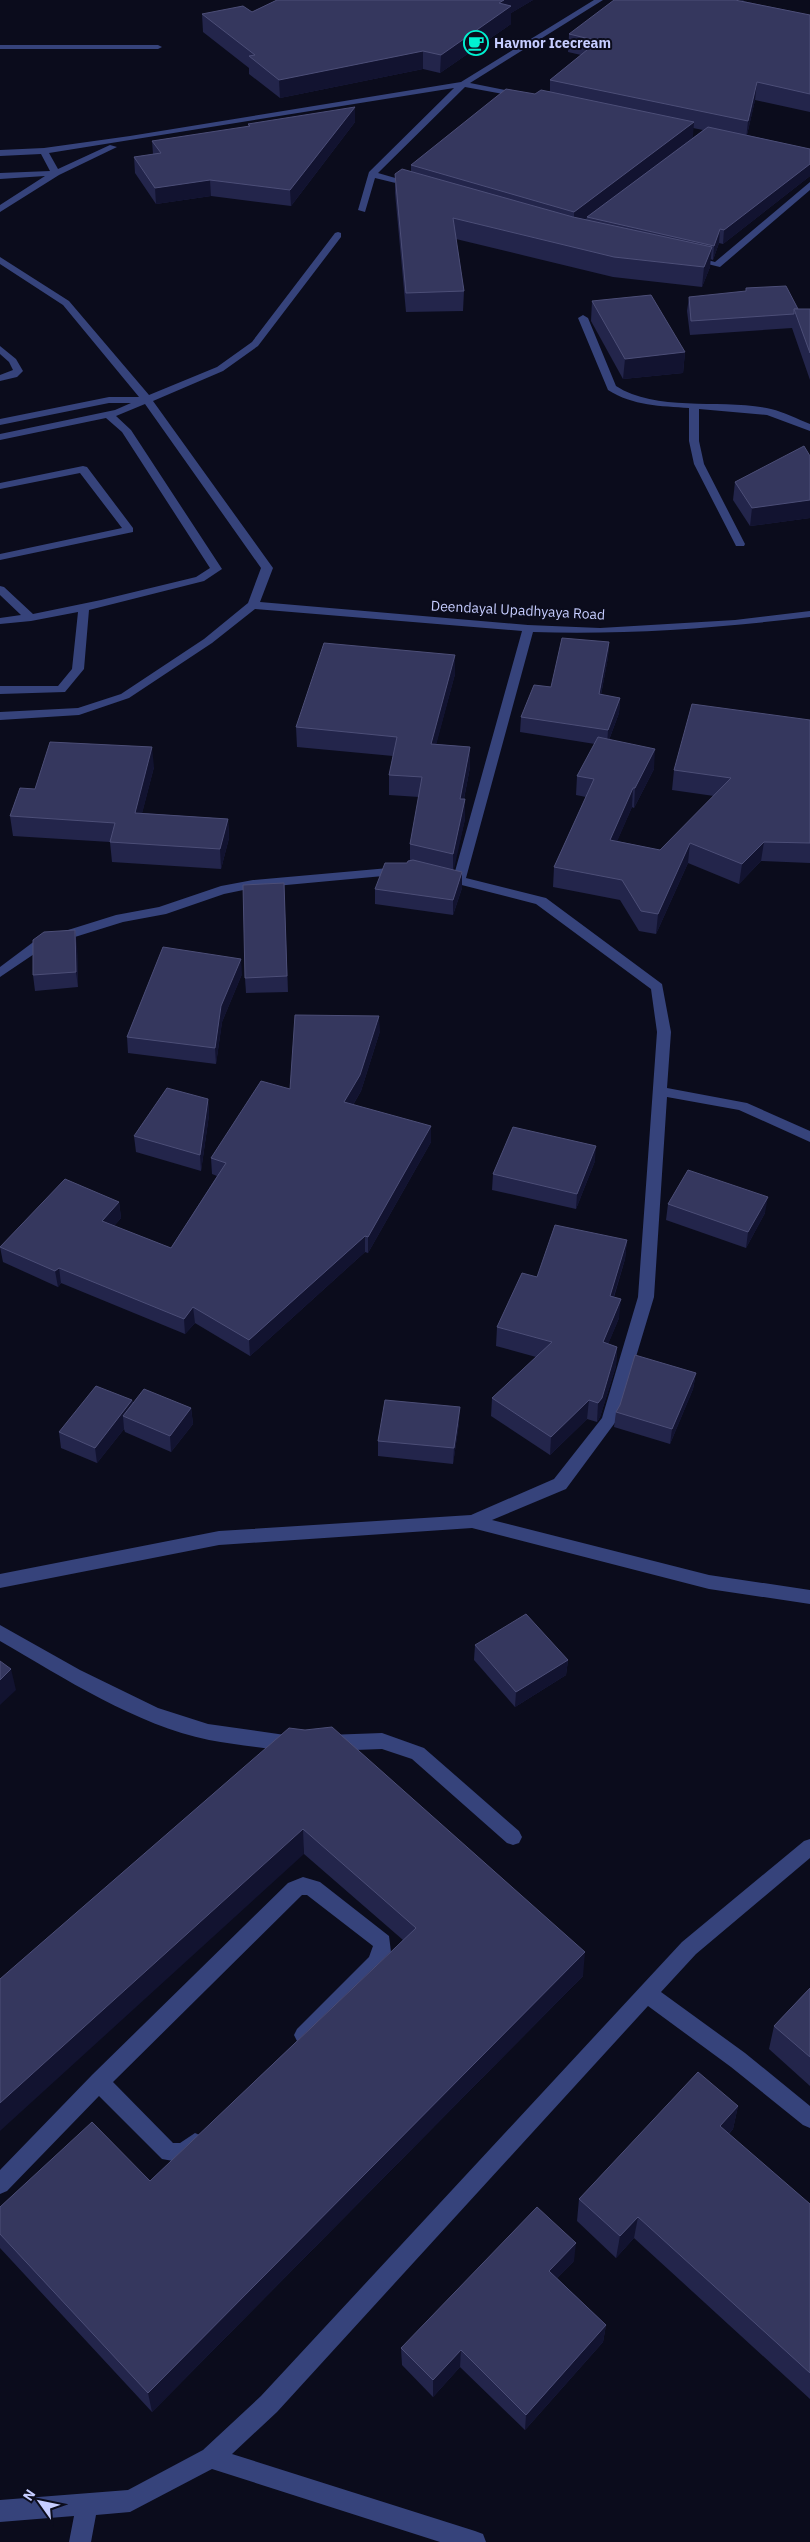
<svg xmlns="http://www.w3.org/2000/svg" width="810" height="2542" font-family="'IBM Plex Sans',sans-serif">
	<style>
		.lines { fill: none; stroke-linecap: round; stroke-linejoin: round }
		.minor { fill: #36437b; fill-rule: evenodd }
		.wall { fill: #23254b; fill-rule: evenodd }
		.shaded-wall { fill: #121330 }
		.building { fill: #35375e; stroke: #4c4e77 }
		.labels { text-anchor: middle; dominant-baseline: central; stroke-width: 4; stroke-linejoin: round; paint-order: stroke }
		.far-poi-label { font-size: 14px; font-weight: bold; fill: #c6cdff; stroke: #0b0c1c; text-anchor: start }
		.far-street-label { font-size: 14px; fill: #c6cdff; stroke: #0b0c1c }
	</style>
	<rect width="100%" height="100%" fill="#0b0c1c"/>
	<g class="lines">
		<g class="minor">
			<path d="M594,0h9l-133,83 55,11v4l-60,-11 -87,86 38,11v4l-41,-10 -10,34 -7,-2 11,-38 85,-84 -405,65 9,16 52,-24 7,2 -58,28 -59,37v-7l45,-29 -45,3v-6l50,-2 -9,-17 -41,2v-6l44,-2 86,-12 331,-54z"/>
			<path d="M0,45h158l4,2 -4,2h-158z"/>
			<path d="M810,182v8l-90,77 -33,-8 5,-3 23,6z"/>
			<path d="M338,232l3,1v4l-83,109 -35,25 -70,30 120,167 -13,34 268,23 72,3 135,-8 75,-9v6c-92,11 -184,18 -277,15l-67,246 80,20 116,86 9,48 -4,56 80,15 63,28v11l-71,-32 -72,-13 -13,200 -37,123 -51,69 -74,31 217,55 101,15v14l-101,-15 -237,-61 -253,17 -219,43v-14l219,-43 252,-16 83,-36 48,-61 36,-121 19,-265 -6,-43 -115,-85 -98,-25 -1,-3 6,-4 11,3 68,-244 -267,-22 -43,34 -83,55 -50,17 -79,5v-8l78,-4 43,-14 83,-55 44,-36 13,-35 -116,-164 -29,12 15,14 91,139 -18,12 -115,29 -5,59 -19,23 -65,2v-8h58l14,-17 6,-57 -47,9 -31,3v-6l21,-3 -21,-20v-9l4,1 29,27 68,-14 95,-23 14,-9 -88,-136 -16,-14 -106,22v-6l115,-24 16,-7h-22l-109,22v-6l109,-22h30l-76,-92 -63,-41v-7l69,44 80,94 68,-28 35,-25 83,-109z"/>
			<path d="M583,315l5,3 28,68c42,27 107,12 155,23 13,3 26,10 39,15v7l-43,-16 -68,-6v32l5,23 41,80 -1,2h-8l-1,-2 -41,-80 -5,-23v-33c-28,-2 -56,-2 -81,-18l-30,-72z"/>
			<path d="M0,346l16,13 7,12 -6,6 -17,4v-6l13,-5 -4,-8 -9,-8z"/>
			<path d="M83,466l4,1 46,61v4l-133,28v-6l122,-26 -42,-55 -80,16v-6z"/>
			<path d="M400,867l5,1 1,3 -1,3 -152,14 -29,6 -58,20 -43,8 -77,24 -46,31v-10l36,-27 80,-25 43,-8 62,-21 32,-6z"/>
			<path d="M0,1625l80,45 78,38 50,16 84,12 6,3 3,5 -3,5 -6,3c-27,-4 -56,-7 -83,-12 -73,-15 -145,-62 -209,-99z"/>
			<path d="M382,1733l42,15 95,83 3,6 -3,6 -6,2 -6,-2 -95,-84 -30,-10 -55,2 -6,-3 -3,-5 3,-5 6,-3z"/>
			<path d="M810,1839v19l-114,96 -35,38 84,61 65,53v22l-7,-3 -72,-58 -83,-61 -371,406 -45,42 243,77 8,3 3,8h-46l-228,-73 -82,43 -34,3 -5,27h-22l5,-26 -74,6v-22l128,-10 75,-40 58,-54 421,-454 122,-101z"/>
			<path d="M303,1877l17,5 69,54 2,16 -8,17 -72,72 -7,3 -7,-3 -3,-6 3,-6 72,-72 4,-11 -66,-51h-5l-189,187 60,61h7l15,-10 7,3 3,7 -3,7 -11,10 -7,3 -22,-4 -63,-63 -92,95 -7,3v-24l92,-95 196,-192z"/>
		</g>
	</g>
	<g class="wall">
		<path d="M277,0h256l-22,13v11l-71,49 -17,-4 -143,29 -31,-24v-6l-46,-36 -1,-18 50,-2z"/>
		<path d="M744,0l-1,1 67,14v97l-55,-12 -8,35 63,14v27l-87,68 -4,-1 -6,17 -3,-1v8l-8,20 -89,-10 -157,-38 8,52 -1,20 -57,1 -11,-119v-19l16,-3v-6l124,-71 15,-3v-11l31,-25 -13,-3 1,-18zM693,128l10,2 -87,66 77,-59z"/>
		<path d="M355,122l-64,84 -80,-10 -55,8 -21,-31 -1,-16 19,-3 -1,-13 96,-14v-3z"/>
		<path d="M689,297l109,12h12v71l-18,-52 -102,7 -3,-24z"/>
		<path d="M592,301l93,51 -2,21 -60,6 -32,-58z"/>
		<path d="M810,456v62l-60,8 -17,-26 2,-18z"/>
		<path d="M609,642l-1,15 -7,38 19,3 -1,15 -10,27 45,29 -20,39 -2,-1 -15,34 43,9 54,-54 -42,-6 2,-20 136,-50v143l-49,-2 -22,23 -51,-21 -32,71 -17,-3 -19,-31 -67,-13 1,-20 32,-70 -10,-2 1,-19 18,-32 -75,-12 1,-15 30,-30z"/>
		<path d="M455,674l-19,70 34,3v20l-6,32h1v20l-12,51 9,18 -9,27 -78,-11v-15l35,-28v-17l9,-47 -30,-2v-20l4,-19 -96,-9 -1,-20z"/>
		<path d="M154,767l-12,46 86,6 1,19 -8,31 -109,-7 -2,-20 -97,-6 -3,-20 25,-27z"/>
		<path d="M284,883l4,109 -42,1 -1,-15z"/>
		<path d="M77,946l1,41 -43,4 -2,-16z"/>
		<path d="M242,974l-20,48 -6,42 -88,-11 -1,-16z"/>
		<path d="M380,1031l-19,60 -8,14 78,37 -63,111 -3,-1 -115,104 -55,-33 -10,11 -124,-51 -3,4 -55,-25 -3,-15 119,-45 2,16 -7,8 57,22 46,-72 -5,-2 -1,-16 79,-69z"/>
		<path d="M208,1099l1,16 -8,56 -65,-19 -2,-16z"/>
		<path d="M595,1161l-19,48 -84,-19 1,-16z"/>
		<path d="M668,1204l97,9 -19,35 -80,-28z"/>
		<path d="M627,1240l-2,19 -11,38 5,21 -11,26 9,3 -1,19 -16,51 -3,5 -10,-3 -37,36 -59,-39 1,-18 44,-41 -40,-11 1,-19 40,-50z"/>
		<path d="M696,1373l-3,16 -23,55 -56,-17 2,-15z"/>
		<path d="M132,1400l1,3 58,5 2,16 -22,28 -46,-20 -1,-3 -27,34 -36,-15 -2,-16z"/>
		<path d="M459,1423l-6,41 -75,-8v-15z"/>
		<path d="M475,1645l93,15 -2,15 -51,32 -41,-47z"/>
		<path d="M289,1728l294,248 -431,436 -152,-164v-41l150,-26 253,-241 -99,-86z"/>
		<path d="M810,1988v98l-41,-37 5,-23z"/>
		<path d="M738,2106l-5,23 -4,5 81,70v195l-176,-161 -18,20 -39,-37 2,-22z"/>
		<path d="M574,2261l-17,17 49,47 -3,17 -78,88 -65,-63 -27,30 -31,-32 -1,-17z"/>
	</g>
	<g class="shaded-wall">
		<path d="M504,0h29l-22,13v11l-71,49 1,-18 58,-52z"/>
		<path d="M423,51v18l-143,29 -1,-18z"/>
		<path d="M757,82l-2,18 -9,39 2,-18z"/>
		<path d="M355,107v15l-64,84 -1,-16z"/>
		<path d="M694,122l-1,15 -119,91v-16z"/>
		<path d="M810,164v12l-87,68 1,-14z"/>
		<path d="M210,180l1,16 -55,8 -1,-16z"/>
		<path d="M720,229l-1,14 -6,17 1,-14z"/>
		<path d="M712,247l-2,20 -8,20 2,-20z"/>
		<path d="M685,352l-2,21 -60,6 2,-20z"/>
		<path d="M810,500v18l-60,8 2,-18z"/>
		<path d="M609,642l-1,15 -10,53 1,-16z"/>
		<path d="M455,655v19l-24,90v-20z"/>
		<path d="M620,698l-1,15 -12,32 1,-15z"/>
		<path d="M152,747l2,20 -17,66 -2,-20z"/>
		<path d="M470,747v20l-10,52v-20z"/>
		<path d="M655,749l-1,20 -20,39 1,-20z"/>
		<path d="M633,788l-1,19 -23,53 1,-20z"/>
		<path d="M465,799v20l-12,55v-20z"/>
		<path d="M228,819l1,19 -8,31 -1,-20z"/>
		<path d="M764,842l-3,19 -22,23 3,-20z"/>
		<path d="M690,843l-2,20 -32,71 2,-20z"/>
		<path d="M462,872v16l-9,27v-15z"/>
		<path d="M75,930l2,16 1,41 -2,-15z"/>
		<path d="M241,959l1,15 -20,48 -6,42 -1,-16 6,-42z"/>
		<path d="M379,1016l1,15 -19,60 -16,27 -1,-16z"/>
		<path d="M208,1099l1,16 -8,56 -1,-16z"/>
		<path d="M431,1126v16l-63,111v-16z"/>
		<path d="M596,1146l-1,15 -19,48 1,-15z"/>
		<path d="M768,1197l-3,16 -19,35 2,-16z"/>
		<path d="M119,1202l2,16 -17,19 -2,-16z"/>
		<path d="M365,1236v16l-115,104 -1,-16z"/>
		<path d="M627,1240l-2,19 -17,56 2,-19z"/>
		<path d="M59,1268l2,15 -3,4 -3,-16z"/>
		<path d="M621,1299l-2,19 -18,43 2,-19z"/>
		<path d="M193,1307l2,16 -10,11 -1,-15z"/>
		<path d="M617,1347l-1,19 -16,51 -3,5 1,-19z"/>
		<path d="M696,1373l-3,16 -23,55 2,-15z"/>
		<path d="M132,1400l2,16h-11l1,13 -27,34 -2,-15z"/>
		<path d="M589,1400l-2,19 -37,36 1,-18z"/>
		<path d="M460,1407l-1,16 -6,41 1,-16z"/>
		<path d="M191,1408l2,16 -22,28 -1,-16z"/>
		<path d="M568,1660l-2,15 -51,32 1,-15z"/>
		<path d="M11,1669l5,21 -16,15v-25z"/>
		<path d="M303,1829l1,25 -304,277v-28z"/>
		<path d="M585,1952l-2,24 -431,436 -4,-19z"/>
		<path d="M738,2106l-5,23 -18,19 5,-22z"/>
		<path d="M638,2217l-4,21 -18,20 4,-22z"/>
		<path d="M576,2243l-2,18 -27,27 2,-17z"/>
		<path d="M606,2325l-3,17 -78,88 1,-15z"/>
		<path d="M461,2350l-1,17 -27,30v-17z"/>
	</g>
	<g class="building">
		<path d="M277,0h227l-5,3 12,3 -70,49 -18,-4 -144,29 -30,-24 6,-1 -53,-41 41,-8 9,6z"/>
		<path d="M614,0h121l75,15v79l-53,-12 -9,39 -198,-41 48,-39 -29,-7z"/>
		<path d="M506,89l29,5 6,-4 153,32 -120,90 -163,-47z"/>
		<path d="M355,107l-65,83 -80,-10 -55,8 -21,-31 27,-4 -9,-12 98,-15 -2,-2z"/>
		<path d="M708,127l102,22v15l-86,66 -4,-1 -6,17 -127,-29z"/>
		<path d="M402,169l171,48 139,30 -8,20 -90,-10 -161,-39 11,73 -58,2 -11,-119z"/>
		<path d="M786,286l12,23h-4v5l-103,7 -2,-24 57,-6v-3z"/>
		<path d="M651,295l34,57 -60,7 -33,-58z"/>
		<path d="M794,309h16v44z"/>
		<path d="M804,446l6,10v44l-58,8 -17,-26z"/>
		<path d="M562,638l47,4 -10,52 21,4 -12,32 -87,-13 13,-32 17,2z"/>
		<path d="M324,643l131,12 -24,89 39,3 -10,52h5l-12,55 -43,-10 12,-67 -33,-2 8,-38 -101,-10z"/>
		<path d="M692,704l118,16v123l-46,-1 -22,22 -52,-21 -32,71 -17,-3 -19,-31 -68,-13 40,-88 -17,-3 21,-39 57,12 -20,39h-2l-23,52 50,10 71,-72 -57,-8z"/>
		<path d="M50,742l102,5 -17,66 93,6 -8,30 -110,-7 5,-19 -105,-7 10,-28 15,1z"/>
		<path d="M413,860l49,12 -9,28 -78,-11 10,-26h22l1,-2z"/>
		<path d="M284,883l3,93 -42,2 -2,-93z"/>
		<path d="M75,930l1,42 -43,3v-35l11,-8z"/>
		<path d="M163,947l78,12 -20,47 -6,42 -88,-11z"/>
		<path d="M295,1015l84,1 -19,59 -16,27 87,24 -63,111 -3,-1 -116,104 -56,-33 -9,12 -125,-51 -4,3 -55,-24 65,-68 54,23 -17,19 69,27 55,-85 -15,-5 50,-77 29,8z"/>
		<path d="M167,1088l41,11 -8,56 -66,-19z"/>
		<path d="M513,1127l83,19 -19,48 -84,-20z"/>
		<path d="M688,1170l80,27 -20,35 -80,-28z"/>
		<path d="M555,1225l72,15 -17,56 11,3 -18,43 14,5 -15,51 -4,5 -9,-3 -38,37 -59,-39 60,-56 -55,-15 25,-54 15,4z"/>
		<path d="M635,1355l61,18 -24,56 -56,-17 4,-7z"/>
		<path d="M96,1386l36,14 -37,48 -36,-16z"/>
		<path d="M144,1389l47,19 -21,28 -47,-20z"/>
		<path d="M385,1400l75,7 -6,41 -76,-7z"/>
		<path d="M526,1614l42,46 -52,32 -41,-47z"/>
		<path d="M0,1661l11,8 -11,11z"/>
		<path d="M332,1727l253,225 -437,441 -148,-159v-27l92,-85 58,59 266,-253 -113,-99 -303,274v-124l289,-251 16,2z"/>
		<path d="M810,1988v69l-36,-31z"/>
		<path d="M698,2072l40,34 -18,20 90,78v169l-172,-156 -18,19 -41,-37z"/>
		<path d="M537,2207l39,36 -27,28 57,54 -80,90 -65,-65 -28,30 -32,-32z"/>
	</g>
	<defs>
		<symbol id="cafe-ring" viewBox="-11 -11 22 22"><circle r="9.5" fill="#0b0c1c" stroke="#00f1d1" stroke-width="1.5"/><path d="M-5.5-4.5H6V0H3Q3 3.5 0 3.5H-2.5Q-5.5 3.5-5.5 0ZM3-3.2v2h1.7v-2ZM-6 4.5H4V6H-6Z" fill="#00f1d1"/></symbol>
	</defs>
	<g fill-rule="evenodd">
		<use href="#cafe-ring" x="462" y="29" width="28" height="28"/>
	</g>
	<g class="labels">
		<g class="far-poi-label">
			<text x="494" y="43">Havmor Icecream</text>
		</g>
		<g class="far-street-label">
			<text transform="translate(518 610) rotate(3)">Deendayal Upadhyaya Road</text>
		</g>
	</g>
	<g transform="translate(40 2502) rotate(303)" stroke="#0b0c1c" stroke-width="4" paint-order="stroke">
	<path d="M0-4L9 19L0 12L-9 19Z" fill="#c6cdff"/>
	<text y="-8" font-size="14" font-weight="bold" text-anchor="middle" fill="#c6cdff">N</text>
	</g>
</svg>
